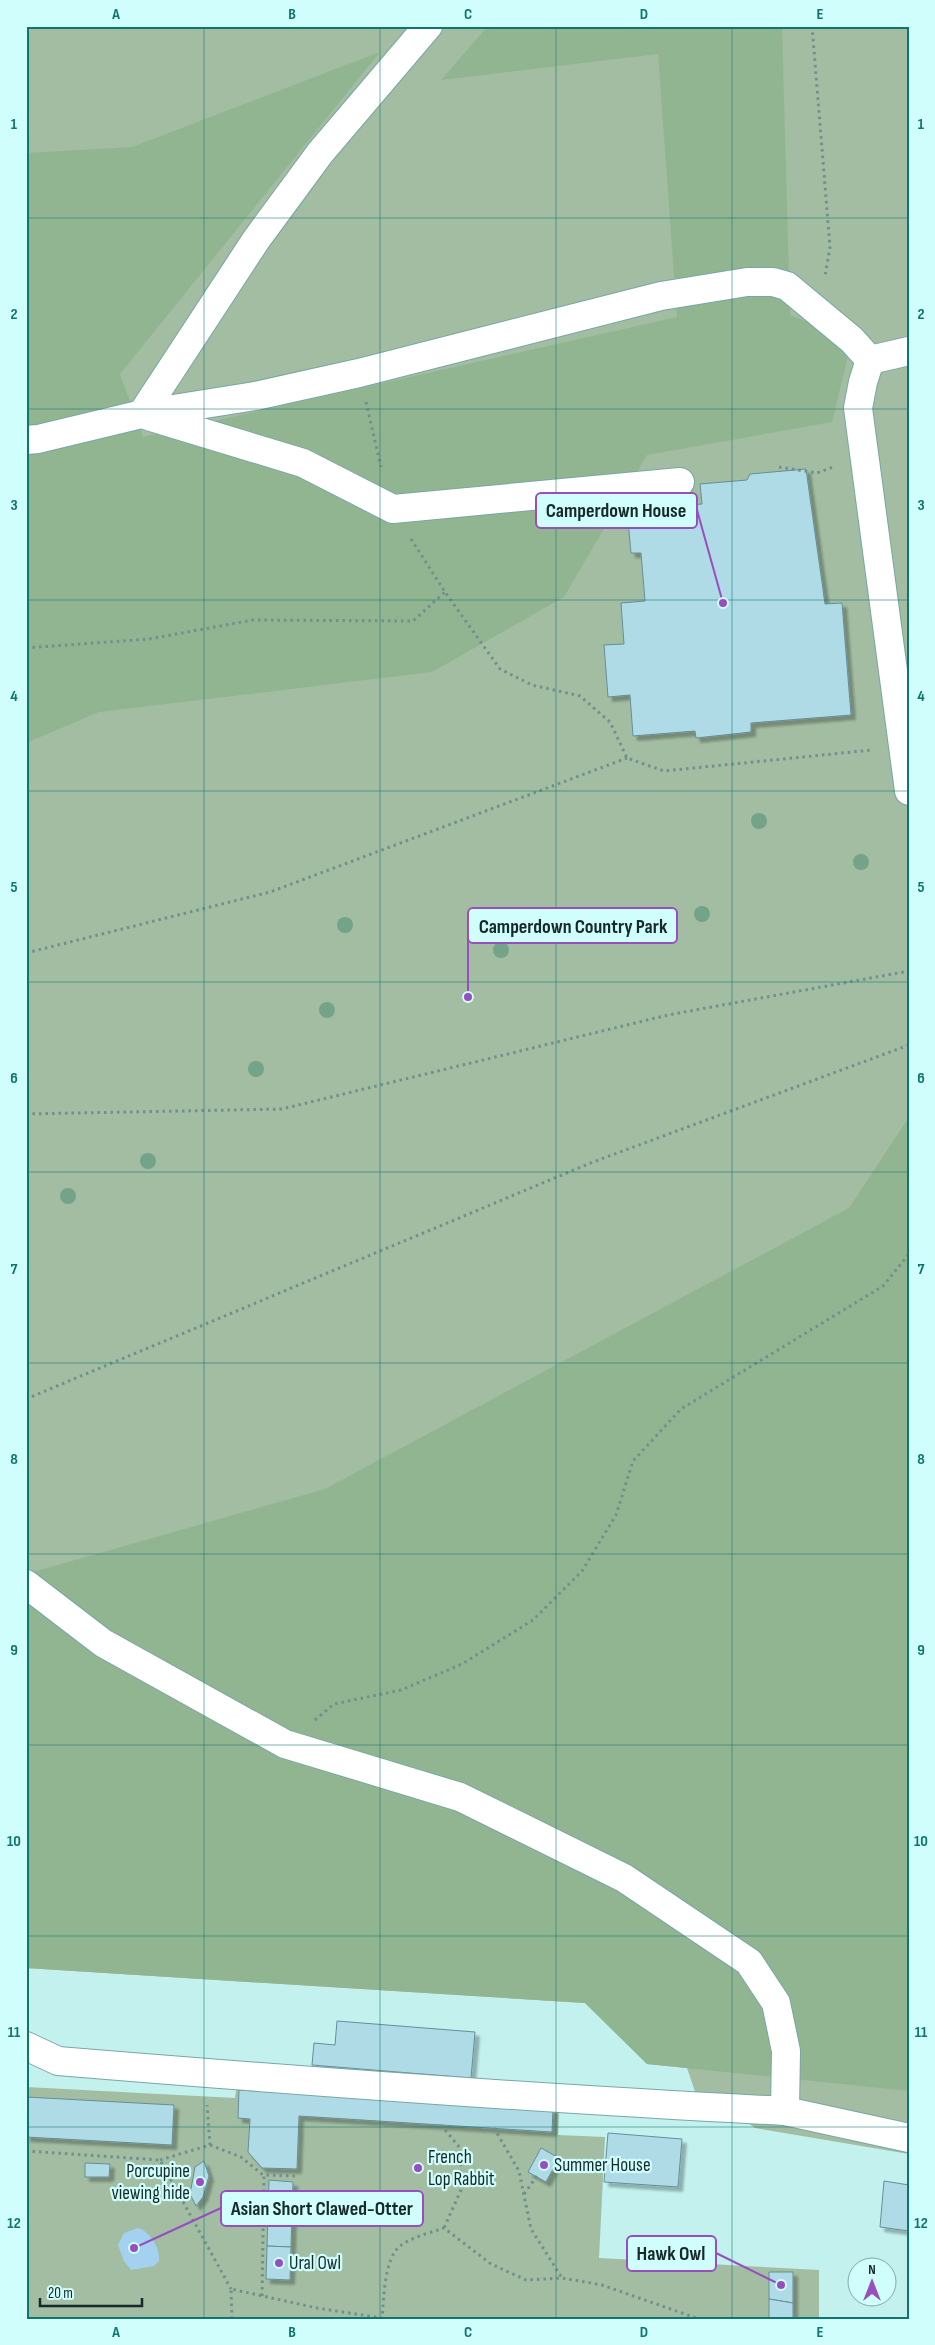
<svg xmlns="http://www.w3.org/2000/svg" width="935" height="2345" font-family="'Sofia Sans Condensed',sans-serif">
	<style>
		.green { fill: #a2bda2 }
		.forest { fill: #92b591 }
		.water { fill: #a5d1f0 }
		.building { fill: #afdbe7; stroke: #648e99; filter: url(#shadow) }
		.lines { fill: none; stroke-linecap: round; stroke-linejoin: round }
		.minor-casing { stroke: #79a7a4; stroke-width: 30 }
		.path { stroke: #6f918e; stroke-width: 3; stroke-dasharray: 2.5 4; stroke-linecap: butt }
		.minor { stroke: #fff; stroke-width: 28 }
		.tree { fill: #73a388 }
		.grid { fill: none; stroke: #0f766e; stroke-width: 1; stroke-opacity: 0.55 }
		.poi-dot { fill: #974ec0; stroke: #cffefc; stroke-width: 2 }
		.labels { text-anchor: middle; dominant-baseline: central; stroke-width: 4.5; stroke-linejoin: round; paint-order: stroke }
		.poi-label { font-size: 19px; fill: #172a29; stroke: #cffefc; text-anchor: start }
		.leader { fill: none; stroke: #974ec0; stroke-width: 2 }
		.callout-dot { fill: #974ec0; stroke: #cffefc; stroke-width: 2 }
		.callout { fill: #cffefc; stroke: #974ec0; stroke-width: 2 }
		.callout-label { font-size: 20px; text-anchor: middle; font-weight: bold; fill: #172a29 }
		.neatline { fill: none; stroke: #0f766e; stroke-width: 2 }
		.grid-label { font-size: 16px; text-anchor: middle; font-weight: bold; fill: #0f766e }
	</style>
	<defs>
		<filter id="shadow"><feDropShadow dx="4.5" dy="4.5" stdDeviation="1" flood-color="#0004"/></filter>
	</defs>
	<rect width="100%" height="100%" fill="#c2f1ee"/>
	<g class="green">
		<path d="M26,26h883v2128l-154,-26 -27,-20 -28,-2 -13,-38 -40,-4 -62,-61 -559,-35z"/>
		<path d="M237,2085l322,21 -1,29 47,2 -6,121 220,12v49h-793v-232l209,11z"/>
	</g>
	<g class="forest">
		<path d="M488,26h294l8,289 62,25 -20,82 -185,33 -83,142 -132,75 -333,40 -73,31v-590l106,-6 248,-95 -260,322 23,63 534,-120 -19,-263 -217,26z"/>
		<path d="M909,1117v974l-262,-27 -62,-61 -559,-35v-394l299,-85 524,-281z"/>
	</g>
	<path class="water" d="M138,2228c12,4 22,19 21,33l-5,5 -23,4 -7,-9 -6,-16 6,-12z"/>
	<g class="building">
		<path d="M806,469l19,135 17,-1 9,112 -100,8v9l-55,6 -1,-7 -62,5 -3,-41 -22,2 -4,-52 20,-1 -3,-41 24,-2 -4,-48h-10l-4,-43 75,-6 -2,-20 47,-4 3,-6z"/>
		<path d="M337,2021l138,11 -4,46 -159,-13 2,-22 21,2z"/>
		<path d="M239,2090l314,19 -1,23 -253,-16 -2,53 -35,-1 -14,-16 2,-33 -12,-1z"/>
		<path d="M26,2097l148,8 -2,40 -146,-8z"/>
		<path d="M608,2133l74,6 -4,48 -74,-5z"/>
		<path d="M541,2148l18,10 -13,24 -18,-10z"/>
		<path d="M204,2161l5,15 -6,21 -7,9 -6,-12 5,-27z"/>
		<path d="M85,2163l25,1 -1,13h-24z"/>
		<path d="M269,2180l24,2 -1,32h-24z"/>
		<path d="M884,2181l25,4v46l-29,-4z"/>
		<path d="M268,2214h24l-1,33 -24,-1z"/>
		<path d="M267,2246l24,1 -1,33 -24,-1z"/>
		<path d="M769,2272h24v31l-24,-4z"/>
		<path d="M769,2299l24,4v16h-24z"/>
	</g>
	<g class="lines">
		<defs>
			<g id="minor">
				<path d="M870,360l-7,22 -5,26 51,383"/>
				<path d="M870,360l39,-9"/>
				<path d="M142,414l114,-174 64,-87 108,-127"/>
				<path d="M148,416l155,47 90,46 287,-27"/>
				<path d="M26,440l12,-1 104,-25 113,-18 104,-23 302,-77 86,-14h26l14,4 65,54 18,20"/>
				<path d="M26,1584l77,59 182,101 175,53 164,81 125,84 27,41 10,48 -1,60 124,27"/>
				<path d="M26,2046l32,15c242,20 484,38 727,50"/>
			</g>
		</defs>
		<use href="#minor" class="minor-casing"/>
		<g class="path">
			<path d="M812,26l18,221 -5,29"/>
			<path d="M366,402l15,65"/>
			<path d="M779,467l38,6 16,-6"/>
			<path d="M411,539l34,53 55,77 32,16 48,11 30,26 17,36 37,13 208,-21"/>
			<path d="M26,648l123,-9 104,-19 160,1 32,-29"/>
			<path d="M26,953l244,-61 357,-134"/>
			<path d="M26,1114l256,-5 386,-94 241,-44"/>
			<path d="M26,1399l567,-237 316,-117"/>
			<path d="M315,1720l19,-16 67,-14 61,-26 71,-44 49,-49 34,-56 17,-54 48,-52 202,-123 26,-32"/>
			<path d="M441,2125l19,23 1,42 -17,38"/>
			<path d="M494,2128l25,43 12,58 31,49"/>
			<path d="M210,2145l31,12 22,18"/>
			<path d="M26,2151l134,9 71,129"/>
			<path d="M160,2160l50,-15 -3,-40"/>
			<path d="M524,2194l13,-18"/>
			<path d="M262,2296l2,-121 32,1"/>
			<path d="M232,2319l-1,-30 86,19 65,10c2,-20 2,-59 18,-72 12,-9 29,-13 44,-18l47,36 35,16 36,-2 40,7 97,34"/>
		</g>
		<use href="#minor" class="minor"/>
	</g>
	<g class="tree">
		<circle cx="759" cy="821" r="8"/>
		<circle cx="861" cy="862" r="8"/>
		<circle cx="702" cy="914" r="8"/>
		<circle cx="345" cy="925" r="8"/>
		<circle cx="501" cy="950" r="8"/>
		<circle cx="327" cy="1010" r="8"/>
		<circle cx="256" cy="1069" r="8"/>
		<circle cx="148" cy="1161" r="8"/>
		<circle cx="68" cy="1196" r="8"/>
	</g>
	<path class="grid" d="M204,26v2293M380,26v2293M556,26v2293M732,26v2293M26,218h883M26,409h883M26,600h883M26,791h883M26,982h883M26,1172h883M26,1363h883M26,1554h883M26,1745h883M26,1936h883M26,2127h883"/>
	<g class="poi-dot">
		<circle cx="544" cy="2165" r="5"/>
		<circle cx="418" cy="2168" r="5"/>
		<circle cx="200" cy="2182" r="5"/>
		<circle cx="279" cy="2263" r="5"/>
	</g>
	<g class="labels">
		<g class="poi-label">
			<text x="428" y="2157">French<tspan x="428" dy="22">Lop Rabbit</tspan></text>
			<text x="554" y="2165">Summer House</text>
			<text x="190" y="2171" text-anchor="end">Porcupine<tspan x="190" dy="22">viewing hide</tspan></text>
			<text x="289" y="2263">Ural Owl</text>
		</g>
	</g>
	<path class="leader" d="M723 603L697 510M468 997L468 926M134 2248L221 2208M781 2285L716 2253"/>
	<g class="callout-dot">
		<circle cx="723" cy="603" r="5"/>
		<circle cx="468" cy="997" r="5"/>
		<circle cx="134" cy="2248" r="5"/>
		<circle cx="781" cy="2285" r="5"/>
	</g>
	<g class="callout">
		<rect x="536" y="493" width="161" height="35" rx="5"/>
		<rect x="468" y="908" width="209" height="35" rx="5"/>
		<rect x="221" y="2191" width="202" height="35" rx="5"/>
		<rect x="627" y="2236" width="89" height="35" rx="5"/>
	</g>
	<g class="callout-label">
		<text x="616" y="517">Camperdown House</text>
		<text x="573" y="933">Camperdown Country Park</text>
		<text x="322" y="2215">Asian Short Clawed-Otter</text>
		<text x="671" y="2260">Hawk Owl</text>
	</g>
	<rect width="935" height="2345" fill="none" stroke="#cffefc" stroke-width="55"/>
	<g transform="translate(872 2282)"><circle r="24" fill="#cffefc" stroke="#85a9a8"/>
	<path d="M0-4L9 19L0 12L-9 19Z" fill="#974ec0"/>
	<text y="-8" font-size="14" font-weight="bold" text-anchor="middle" fill="#172a29">N</text>
	</g>
	<path d="M40 2298v8h102v-8" fill="none" stroke="#172a29" stroke-width="2.5"/>
	<text x="48" y="2298" font-size="15" fill="#172a29" stroke="#cffefc" stroke-width="4" paint-order="stroke">20 m</text>
	<rect x="28" y="28" width="880" height="2290" class="neatline"/>
	<g class="grid-label">
		<text x="116" y="19">A</text>
		<text x="292" y="19">B</text>
		<text x="468" y="19">C</text>
		<text x="644" y="19">D</text>
		<text x="820" y="19">E</text>
		<text x="14" y="129">1</text>
		<text x="921" y="129">1</text>
		<text x="14" y="319">2</text>
		<text x="921" y="319">2</text>
		<text x="14" y="510">3</text>
		<text x="921" y="510">3</text>
		<text x="14" y="701">4</text>
		<text x="921" y="701">4</text>
		<text x="14" y="892">5</text>
		<text x="921" y="892">5</text>
		<text x="14" y="1083">6</text>
		<text x="921" y="1083">6</text>
		<text x="14" y="1274">7</text>
		<text x="921" y="1274">7</text>
		<text x="14" y="1464">8</text>
		<text x="921" y="1464">8</text>
		<text x="14" y="1655">9</text>
		<text x="921" y="1655">9</text>
		<text x="14" y="1846">10</text>
		<text x="921" y="1846">10</text>
		<text x="14" y="2037">11</text>
		<text x="921" y="2037">11</text>
		<text x="14" y="2228">12</text>
		<text x="921" y="2228">12</text>
		<text x="116" y="2337">A</text>
		<text x="292" y="2337">B</text>
		<text x="468" y="2337">C</text>
		<text x="644" y="2337">D</text>
		<text x="820" y="2337">E</text>
	</g>
</svg>
